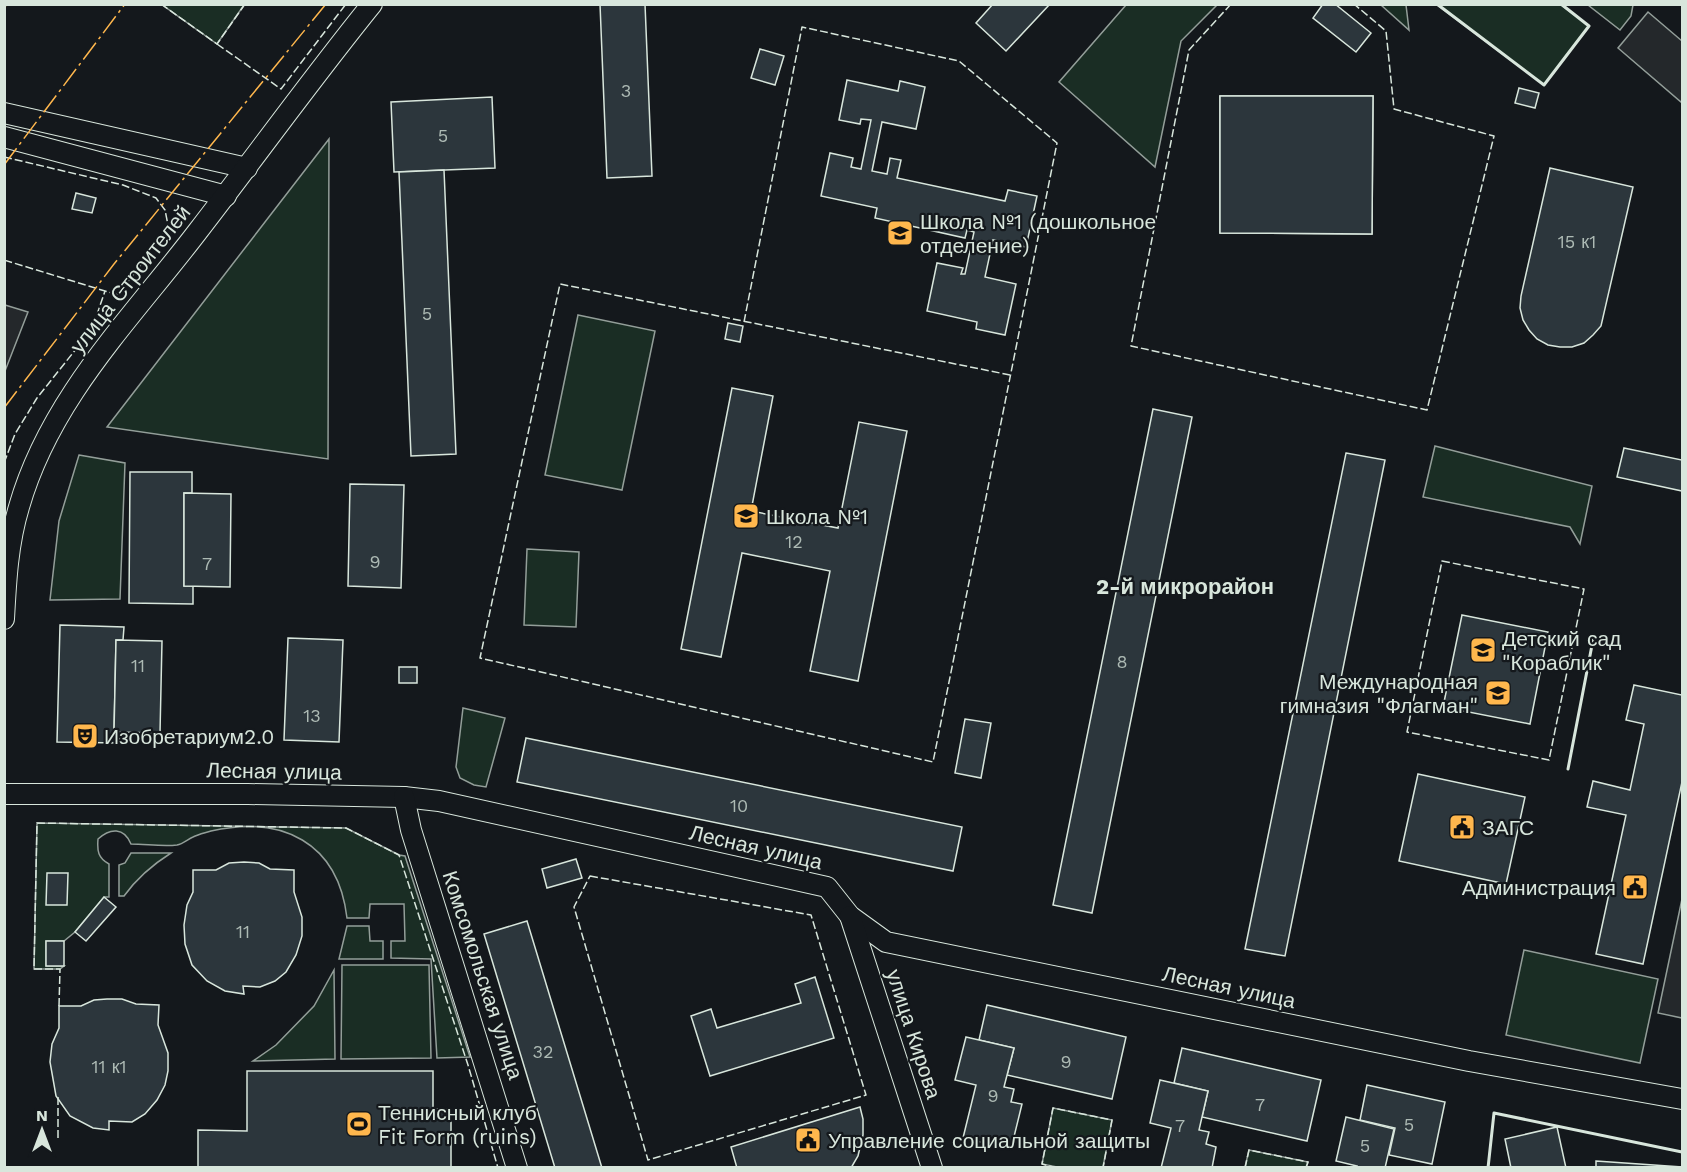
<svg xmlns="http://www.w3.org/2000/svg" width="1687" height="1172" font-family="'Work Sans',sans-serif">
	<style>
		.green { fill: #1a2d24; stroke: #939e99; stroke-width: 1.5 }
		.parking { fill: #24282b; stroke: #939e99; stroke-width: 1.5 }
		.building { fill: #2c363c; stroke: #d8e6dc; stroke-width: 1.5; fill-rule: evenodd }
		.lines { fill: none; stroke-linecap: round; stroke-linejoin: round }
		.minor-casing { stroke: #d8e6dc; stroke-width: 22 }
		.minor { stroke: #14181c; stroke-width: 20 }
		.fence { stroke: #d8e6dc; stroke-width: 1.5; stroke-dasharray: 8 3; stroke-linecap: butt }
		.wall { stroke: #d8e6dc; stroke-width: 3 }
		.power { stroke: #ffb74d; stroke-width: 1.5; stroke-dasharray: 21 4.5 3 4.5; stroke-linecap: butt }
		.labels { text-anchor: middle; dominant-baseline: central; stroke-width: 4.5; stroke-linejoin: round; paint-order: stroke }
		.number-label { font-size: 18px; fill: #adbab4 }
		.poi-label { font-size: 21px; fill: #d8e6dc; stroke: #14181c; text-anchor: start }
		.street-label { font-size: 21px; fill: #d8e6dc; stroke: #14181c }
		.neighbourhood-label { font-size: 22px; font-weight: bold; fill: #d8e6dc; stroke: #14181c }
	</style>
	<rect width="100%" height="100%" fill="#14181c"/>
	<g class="green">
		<path d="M161,4h83v1l-27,39z"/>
		<path d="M1126,5h91l-36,36 -26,126 -96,-85z"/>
		<path d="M1381,5h25l3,25z"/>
		<path d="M1437,5h124l28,21 -45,59z"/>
		<path d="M1588,5h45l-2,11 -11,14z"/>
		<path d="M329,139l-1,320 -221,-32z"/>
		<path d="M578,315l77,16 -33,159 -77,-15z"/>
		<path d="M1435,446l157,40 -12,58 -10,-17 -147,-30z"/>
		<path d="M79,455l46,8 -5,136 -70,1 9,-79z"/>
		<path d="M527,549l52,3 -3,75 -52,-2z"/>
		<path d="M463,708l42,10 -19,69 -12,-2 -14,-7 -4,-11z"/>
		<path d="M37,823l309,5 53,27 6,1 65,201 -33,1 -6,-99 -40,-1v-17h14l-1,-37h-34l-1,14h-22c-9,-76 -65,-103 -136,-87 -6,2 -12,3 -18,6 -5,2 -10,7 -16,8 -14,2 -31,-1 -46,-1 -7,-17 -21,-16 -33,-5 -1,12 0,19 11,25v33h-5l-29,35 -11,9h-18v25h18l-4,3h-26z"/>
		<path d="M131,853h40c-19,12 -34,25 -47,43h-5v-31l6,-2z"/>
		<path d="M347,926h22l1,15h13v18h-44z"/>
		<path d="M1524,950l134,29 -18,84 -134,-28z"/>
		<path d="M342,965h87l2,93 -90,1z"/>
		<path d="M334,970l1,89 -82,2 23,-16 38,-39z"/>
		<path d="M1053,1108l59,12 -9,47h-46l-15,-3z"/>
		<path d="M1249,1150l59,12 -2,5h-61z"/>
	</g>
	<g class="parking">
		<path d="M1648,12l34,29v59l-1,2 -63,-54z"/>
		<path d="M5,305l23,7 -23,59 -1,-66z"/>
		<path d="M1682,899v119l-24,-5z"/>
	</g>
	<g class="building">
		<path d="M600,4h45l7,172 -45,2z"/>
		<path d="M993,4h57l-44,47 -30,-28z"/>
		<path d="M1323,4h12l36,29 -15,19 -43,-34z"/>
		<path d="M760,49l24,7 -9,29 -24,-7z"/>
		<path d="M847,80l51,11 2,-10 25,6 -9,42 -34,-7 -10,49 15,3 3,-16 11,2 -4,18 108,23 3,-11 29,6 -11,51 -33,-7 -8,37 31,7 -11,51 -29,-6 1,-7 -50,-11 10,-48 26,5 -2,6h4l9,-42 -7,-2 -2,8 -90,-20 2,-10 -56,-12 9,-43 23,5 -2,9 10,2 10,-49 -10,-1 -1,5 -21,-4z"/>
		<path d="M1519,88l20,5 -4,15 -20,-5z"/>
		<path d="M1220,96h153l-1,138 -152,-1zM1242,136h50v55h-50zM1309,137h38v15h11v17h-9v21l-39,1z"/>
		<path d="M1220,96h153l-1,138 -152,-1z"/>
		<path d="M492,97l3,71 -101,4 -3,-70z"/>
		<path d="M1550,168l83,19 -32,139 -8,9 -9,8 -12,4h-12l-12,-2 -11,-6 -8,-9 -6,-10 -3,-12 1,-12z"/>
		<path d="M444,170l12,284 -45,2 -12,-284z"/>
		<path d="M76,193l20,5 -4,15 -20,-4z"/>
		<path d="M728,323l15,3 -3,16 -15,-3z"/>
		<path d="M732,388l41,8 -22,115 87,17 21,-106 48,9 -49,250 -48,-10 20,-100 -88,-18 -21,104 -40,-8z"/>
		<path d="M1153,409l39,8 -100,496 -39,-8z"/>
		<path d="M1624,448l58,12v31l-65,-14z"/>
		<path d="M1346,453l39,7 -100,496 -40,-7z"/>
		<path d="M130,472h62v21h-8v93h9v18l-64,-1z"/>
		<path d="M350,484l54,1 -3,103 -53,-2z"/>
		<path d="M184,493l47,1 -1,93 -46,-1z"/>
		<path d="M1462,615l86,17 -18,92 -87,-17z"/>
		<path d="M60,625l64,2 -1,13h-7l-2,92h6l-1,11 -62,-1z"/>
		<path d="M288,638l55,2 -4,102 -55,-2z"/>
		<path d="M116,640l46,1 -2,92 -46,-1z"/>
		<rect x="399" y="667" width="18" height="16"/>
		<path d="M1634,685l48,10v87l-39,182 -47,-10 30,-139 -39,-8 6,-26 37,9 14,-66 -18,-4z"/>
		<path d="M965,719l26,4 -10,55 -26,-5z"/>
		<path d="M526,738l436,89 -9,44 -436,-89z"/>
		<path d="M1418,774l107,23 -19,87 -107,-23z"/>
		<path d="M576,859l6,19 -35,10 -5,-19z"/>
		<path d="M244,862l15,1 11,6 24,1v22l8,25v19l-6,19 -10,17 -11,9 -15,6 -17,-1 1,8 -19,-3 -18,-10 -15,-16 -7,-21 -1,-19 3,-20 6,-13v-22h23l13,-7z"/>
		<path d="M47,873h21l-1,32h-21z"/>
		<path d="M104,897l12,10 -30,34 -11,-9z"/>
		<path d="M527,921l75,247h-47l-71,-234z"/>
		<rect x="46" y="941" width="18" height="25"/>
		<path d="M815,977l19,61 -124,38 -19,-60 20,-7 6,19 84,-25 -6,-19z"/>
		<path d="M107,999h15l14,5 23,1 -1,20 10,28v18l-3,14 -8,15 -12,14 -13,8 -23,-1v9l-16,-2 -23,-12 -14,-20 -6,-34 2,-18 7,-16v-22h22l13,-6z"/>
		<path d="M987,1005l139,32 -14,62 -105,-24 7,-27 -35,-8z"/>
		<path d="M966,1037l48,11 -10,39 10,2 -3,13 11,2 -11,45 -48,-11 13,-53 -21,-5z"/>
		<path d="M1182,1048l139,32 -14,61 -105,-24 6,-26 -34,-8z"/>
		<path d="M247,1071h186v38h18v59h-253v-38l49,1z"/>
		<path d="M1160,1080l48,11 -9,39 10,2 -3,12 10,3 -4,21h-51l10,-40 -21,-5z"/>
		<path d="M1367,1085l78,17 -13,62 -43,-9 6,-27 -35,-8z"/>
		<path d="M860,1107l3,12v16l-5,21 -7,12h-114l-6,-21z"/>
		<path d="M1346,1117l48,12 -9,39h-29l1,-2 -21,-5z"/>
		<path d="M1557,1127l9,41h-55l-6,-29z"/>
		<path d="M1596,1161l86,6v1h-86z"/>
	</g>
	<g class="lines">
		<defs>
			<g id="minor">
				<path d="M4,113l243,55"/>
				<path d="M4,137l222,59"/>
				<path d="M4,619c2,-38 4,-76 15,-112 31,-109 112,-188 179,-276 58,-75 114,-153 174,-227"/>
				<path d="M4,794h244l156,3 35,4 388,86 23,29 36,26 583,119 213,38"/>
				<path d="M404,797l7,33 106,338"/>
				<path d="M850,916l82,252"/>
			</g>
		</defs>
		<use href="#minor" class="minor-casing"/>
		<use href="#minor" class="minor"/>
		<g class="fence">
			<path d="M161,4l56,40 28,-40"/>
			<path d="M1231,4l-42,46 -58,296 296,64 67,-274 -100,-27 -8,-78 -32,-27"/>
			<path d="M217,44l64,45 65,-85"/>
			<path d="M4,157l119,28 33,13 9,12 3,15 -8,14 -42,56 -114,-35"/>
			<path d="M744,322l58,-295 157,34 98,82 -124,619 -453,-104 80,-374 450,91"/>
			<path d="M4,463l11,-29 22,-36 55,-69 13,-38"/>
			<path d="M1442,561l142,28 -35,171 -142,-28z"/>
			<path d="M590,876l221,39 55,180 -218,65 -74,-253z"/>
			<path d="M59,1006l1,-37h-26l3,-146 309,5 53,27 69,210 30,103"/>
			<path d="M58,1097v44"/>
			<path d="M1057,1168l-15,-4 11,-56 59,12 -9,48"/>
			<path d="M1245,1168l4,-18 59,12 -2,6"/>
		</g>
		<g class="wall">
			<path d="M159,4h2"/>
			<path d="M1437,4l107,81 45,-59 -28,-22"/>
			<path d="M1568,769l25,-129"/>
			<path d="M1488,1168l6,-55 188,39"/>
		</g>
		<g class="power">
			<path d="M4,8l3,-4"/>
			<path d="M4,165l121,-161"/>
			<path d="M4,408l110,-144 212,-260"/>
		</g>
	</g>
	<defs>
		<symbol id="school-square" viewBox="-11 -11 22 22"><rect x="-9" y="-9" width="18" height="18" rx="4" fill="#ffb74d" stroke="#14181c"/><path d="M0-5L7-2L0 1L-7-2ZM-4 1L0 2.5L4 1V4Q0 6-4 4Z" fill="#111"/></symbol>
		<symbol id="theatre-square" viewBox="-11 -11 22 22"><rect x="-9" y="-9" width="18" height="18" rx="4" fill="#ffb74d" stroke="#14181c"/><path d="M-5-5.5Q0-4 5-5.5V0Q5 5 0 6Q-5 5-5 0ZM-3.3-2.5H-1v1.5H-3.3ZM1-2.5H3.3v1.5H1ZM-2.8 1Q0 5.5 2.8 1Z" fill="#111"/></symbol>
		<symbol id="civic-square" viewBox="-11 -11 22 22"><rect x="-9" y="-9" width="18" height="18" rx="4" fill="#ffb74d" stroke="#14181c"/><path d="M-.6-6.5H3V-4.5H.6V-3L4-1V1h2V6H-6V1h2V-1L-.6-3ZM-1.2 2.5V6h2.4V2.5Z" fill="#111"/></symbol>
		<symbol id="stadium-square" viewBox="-11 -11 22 22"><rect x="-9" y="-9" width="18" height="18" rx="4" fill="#ffb74d" stroke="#14181c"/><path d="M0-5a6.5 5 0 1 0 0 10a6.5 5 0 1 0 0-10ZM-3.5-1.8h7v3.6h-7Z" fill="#111"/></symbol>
	</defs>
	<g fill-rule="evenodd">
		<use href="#school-square" x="885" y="218" width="30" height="30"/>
		<use href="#school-square" x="731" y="501" width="30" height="30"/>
		<use href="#school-square" x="1468" y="635" width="30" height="30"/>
		<use href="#school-square" x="1483" y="678" width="30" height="30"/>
		<use href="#theatre-square" x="70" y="721" width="30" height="30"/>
		<use href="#civic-square" x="1447" y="812" width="30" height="30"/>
		<use href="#civic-square" x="1620" y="872" width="30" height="30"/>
		<use href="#stadium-square" x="344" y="1109" width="30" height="30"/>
		<use href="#civic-square" x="793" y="1125" width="30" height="30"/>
	</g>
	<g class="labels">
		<g class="number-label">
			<text x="626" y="90">3</text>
			<text x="443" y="135">5</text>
			<text x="1577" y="241">15 к1</text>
			<text x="427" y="313">5</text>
			<text x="794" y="541">12</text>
			<text x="375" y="561">9</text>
			<text x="207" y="563">7</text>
			<text x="1122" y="661">8</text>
			<text x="138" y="665">11</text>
			<text x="312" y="715">13</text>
			<text x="739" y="805">10</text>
			<text x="243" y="931">11</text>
			<text x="543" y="1051">32</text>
			<text x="1066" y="1061">9</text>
			<text x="109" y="1066">11 к1</text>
			<text x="993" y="1095">9</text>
			<text x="1260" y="1104">7</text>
			<text x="1409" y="1124">5</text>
			<text x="1180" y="1125">7</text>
			<text x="1365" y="1145">5</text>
		</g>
		<g class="poi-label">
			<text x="920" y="221">Школа №1 (дошкольное<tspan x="920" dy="24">отделение)</tspan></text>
			<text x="766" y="516">Школа №1</text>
			<text x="1502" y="638">Детский сад<tspan x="1502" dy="24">"Кораблик"</tspan></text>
			<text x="1478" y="681" text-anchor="end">Международная<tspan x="1478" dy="24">гимназия "Флагман"</tspan></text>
			<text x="104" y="736">Изобретариум2.0</text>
			<text x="1482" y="827">ЗАГС</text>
			<text x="1616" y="887" text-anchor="end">Администрация</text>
			<text x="378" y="1112">Теннисный клуб<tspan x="378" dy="24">Fit Form (ruins)</tspan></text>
			<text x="828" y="1140">Управление социальной защиты</text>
		</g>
		<g class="street-label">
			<text transform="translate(130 279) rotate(-52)">улица Строителей</text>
			<text transform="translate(274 771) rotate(1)">Лесная улица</text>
			<text transform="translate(756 847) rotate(13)">Лесная улица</text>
			<text transform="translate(483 975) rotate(72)">Комсомольская улица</text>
			<text transform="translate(1229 987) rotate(12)">Лесная улица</text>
			<text transform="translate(914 1034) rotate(72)">улица Кирова</text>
		</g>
		<g class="neighbourhood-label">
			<text x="1185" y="586">2-й микрорайон</text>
		</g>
	</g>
	<rect width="1687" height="1172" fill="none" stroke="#d8e6dc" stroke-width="12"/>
	<g transform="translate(42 1130)" stroke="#14181c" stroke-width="4.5" paint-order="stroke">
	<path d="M0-4.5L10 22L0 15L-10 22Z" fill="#d8e6dc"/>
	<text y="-9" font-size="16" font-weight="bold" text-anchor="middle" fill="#d8e6dc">N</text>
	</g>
</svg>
